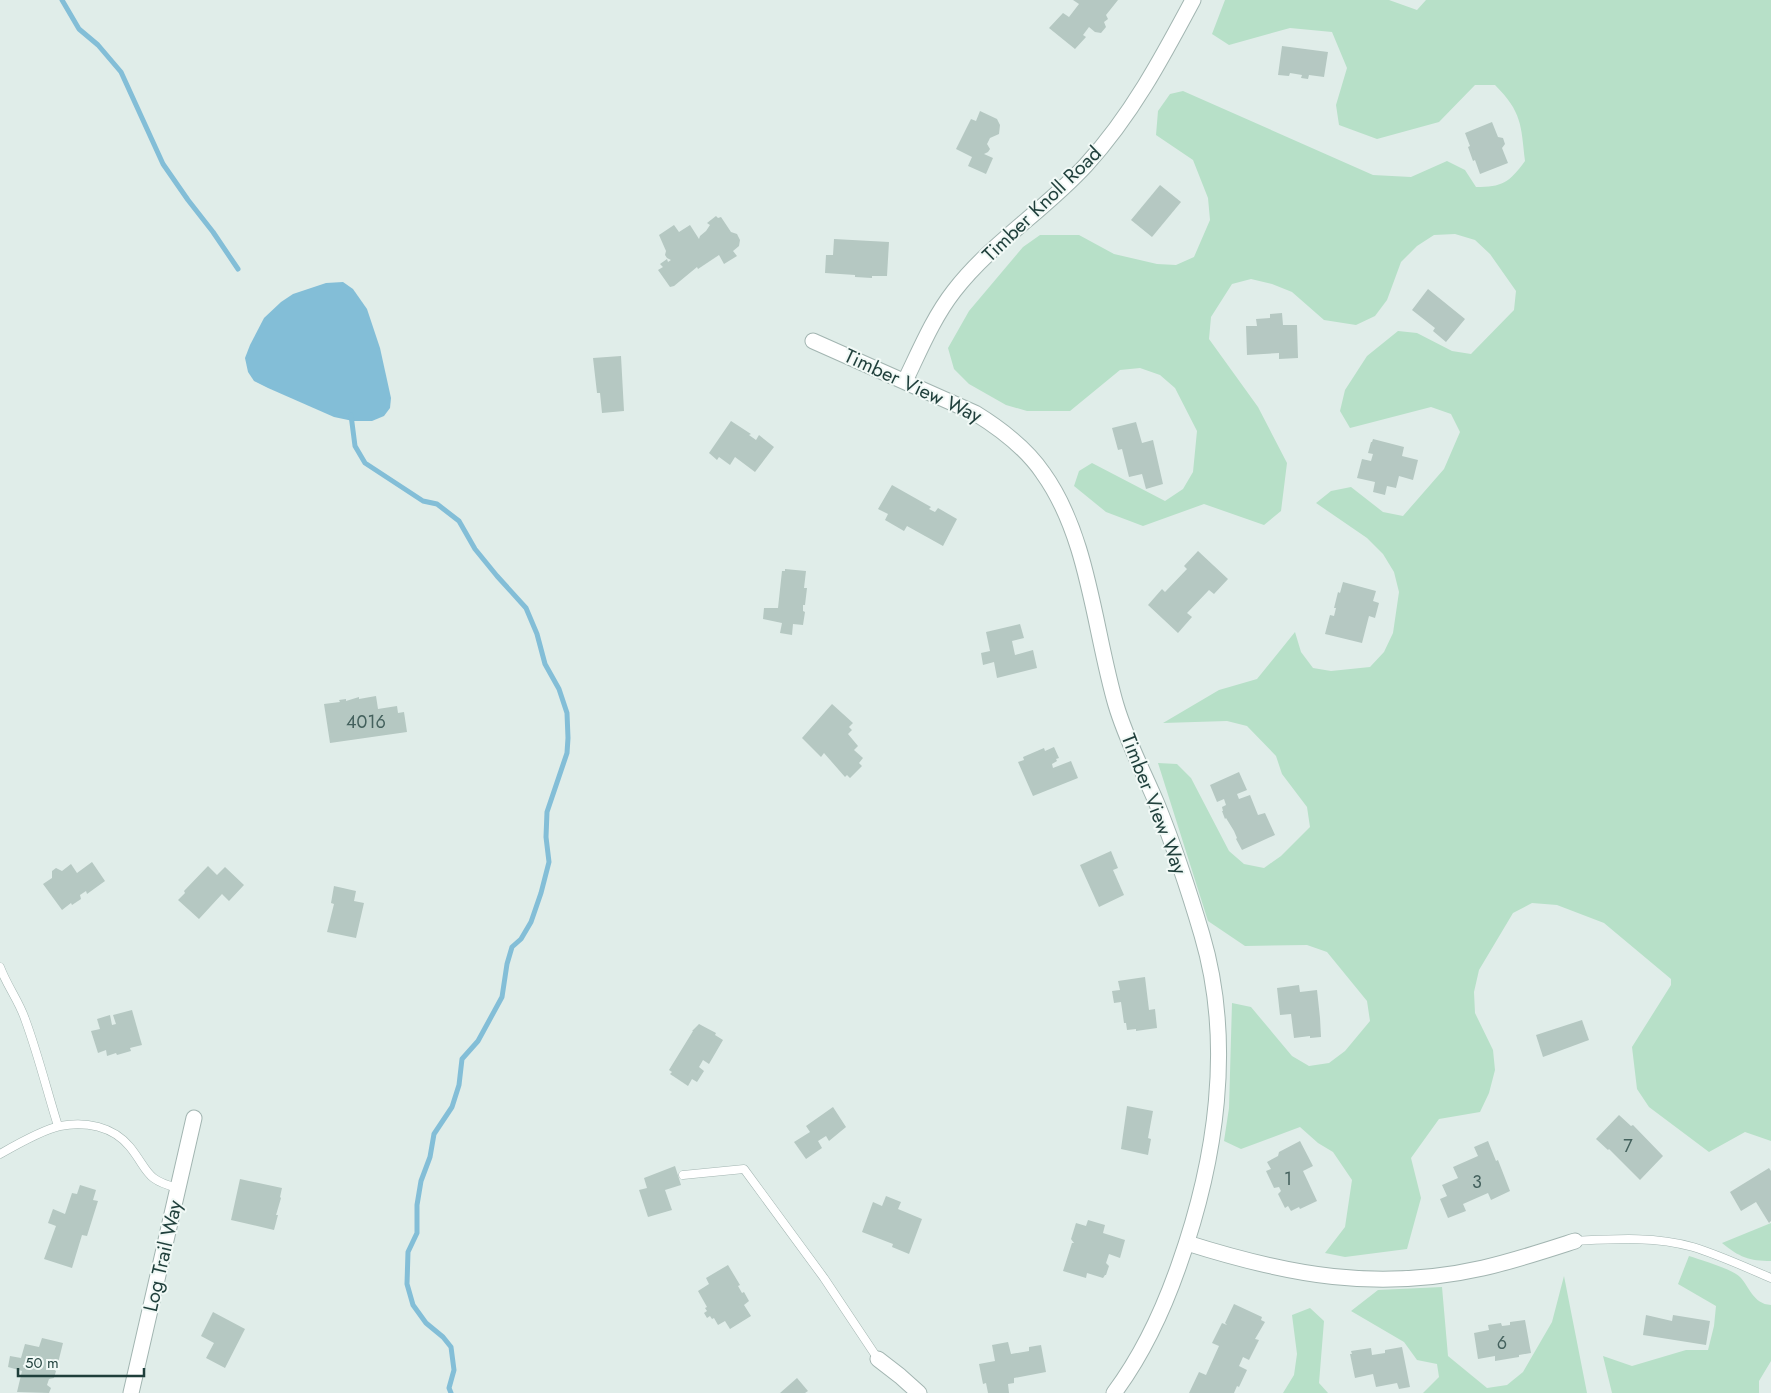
<svg xmlns="http://www.w3.org/2000/svg" width="1771" height="1393" font-family="Jost,sans-serif">
	<style>
		.green { fill: #b7e0c8 }
		.water { fill: #83bed7 }
		.lines { fill: none; stroke-linecap: round; stroke-linejoin: round }
		.stream { stroke: #83bed7; stroke-width: 5 }
		.building { fill: #b5c8c2 }
		.lane-casing { stroke: #a2b5b1; stroke-width: 9 }
		.street-casing { stroke: #a2b5b1; stroke-width: 17 }
		.lane { stroke: #fff; stroke-width: 8 }
		.street { stroke: #fff; stroke-width: 15 }
		.labels { text-anchor: middle; dominant-baseline: central; stroke-width: 4; stroke-linejoin: round; paint-order: stroke }
		.number-label { font-size: 18px; fill: #44615d }
		.street-label { font-size: 20px; fill: #1f3f3b; stroke: #f1f9f6 }
	</style>
	<rect width="100%" height="100%" fill="#e0ede9"/>
	<g class="green">
		<path d="M1225,0h164l28,10 9,-10h345v1141l-26,-9 -36,20 -60,-45 -12,-18 -5,-42 39,-62v-6l-67,-56 -47,-18 -25,-2 -19,10 -34,57 -5,22 1,21 18,37 2,20 -6,23 -9,19 -41,7 -28,39 10,40 -14,51 -62,8 -20,-4 20,-26 7,-47 -19,-28 -15,-9 -18,-16 -59,22 -17,-8 5,-33 3,-105 19,4 41,49 17,10 20,-3 16,-12 25,-30 -3,-20 -40,-49 -20,-7 -62,1 -37,-25 -50,-158 19,1 14,14 38,73 15,13 20,4 17,-12 29,-29 -3,-20 -25,-33 -6,-18 -29,-30 -20,-5 -64,2 56,-33 38,-11 38,-47 6,20 12,16 18,3 39,-4 14,-15 9,-19 6,-41 -5,-20 -11,-18 -16,-16 -51,-35 15,-12 20,-4 32,25 20,4 41,-47 16,-37 -9,-18 -20,-7 -81,21 -10,-17 5,-21 22,-34 31,-25 19,2 35,18 19,3 43,-44 2,-19 -26,-37 -15,-14 -20,-6 -21,1 -17,11 -16,16 -14,38 -12,16 -19,9 -32,-5 -32,-28 -20,-8 -21,-5 -19,5 -21,33 -2,22 49,68 29,56 -6,48 -17,14 -60,-21 -61,22 -37,-14 -32,-26 5,-15 13,-8 73,38 18,-12 10,-17 4,-41 -22,-43 -15,-13 -20,-7 -20,2 -50,41h-43l-21,-6 -37,-21 -15,-15 -6,-21 21,-37 54,-64 17,-12h39l35,19 43,10 19,1 18,-8 16,-37 -2,-22 -15,-38 -37,-25 2,-24 12,-17 13,-3 190,84 38,2 36,-16 18,9 11,17c26,0 33,-4 49,-26 -4,-36 -3,-49 -30,-76h-20l-36,37 -62,17 -38,-14 -3,-20 11,-37 -15,-36 -42,-4 -61,17 -17,-11z"/>
		<path d="M1771,1223v38c-22,0 -32,-4 -49,-18z"/>
		<path d="M1689,1256c12,4 43,13 51,21 9,9 13,27 31,28v56l-12,20v12h-147l-9,-37 29,10 54,-16h22l6,-24 2,-20 -38,-22z"/>
		<path d="M1564,1276l23,117h-164l16,-16 -2,-13 -20,-4 -13,-18 -53,-31 27,-21 64,-3 6,69 39,32 20,-3 16,-13 29,-50z"/>
		<path d="M1310,1308l14,13 -5,62 9,10h-45l11,-18 3,-21 -5,-39z"/>
	</g>
	<path class="water" d="M343,282l10,7 14,20 13,39 11,50 -1,10 -6,8 -12,5h-19l-19,-4 -66,-29 -14,-7 -6,-9 -3,-14 5,-13 14,-27 17,-16 12,-8 33,-11z"/>
	<g class="lines">
		<g class="stream">
			<path d="M62,0l17,29 19,16 23,27 42,92 25,36 25,32 25,37"/>
			<path d="M351,415l4,31 10,17 58,38 14,3 22,17 16,28 22,27 29,32 11,26 8,30 14,25 8,24 1,25 -1,15 -20,59 -1,25 3,25 -8,31 -10,29 -10,17 -9,8 -5,17 -5,33 -24,44 -16,18 -3,26 -7,22 -18,27 -4,23 -9,24 -4,24v28l-9,19 -1,32 6,21 13,18 17,14 8,10 3,23 -5,18 2,5"/>
		</g>
	</g>
	<g class="building">
		<path d="M1073,0h45l-12,15 2,4 -4,3 2,5 -5,6 -6,-1 -6,-5 -6,8 3,2 -11,12 -26,-21 14,-15 6,4 10,-13z"/>
		<path d="M1282,46l46,6 -4,25 -15,-2 -1,4 -7,-1 1,-3 -12,-2 -1,3 -11,-1z"/>
		<path d="M980,111l17,8 3,6 -1,9 -9,4 -3,6 3,5 -2,3 -4,2 9,4 -7,16 -18,-8 4,-9 -16,-8 15,-30 5,2z"/>
		<path d="M1492,122l6,15 5,1 2,6 -3,4 6,15 -28,11 -5,-14 -2,1 -5,-14 2,-1 -5,-13z"/>
		<path d="M1160,185l21,17 -29,35 -21,-17z"/>
		<path d="M716,216l2,2 3,-1 10,15 6,2 3,6 -1,6 -6,5 4,5 -13,8 -5,-9 -21,14 -1,-2 -23,19 -4,1 -12,-17 5,-3 -3,-3 7,-5 1,3 3,-2 -4,-2 -2,-3 1,-4 -7,-16 15,-10 5,7 11,-7 9,14 1,-3 6,-5 4,-6 -3,-2z"/>
		<path d="M834,239l55,3 -2,34h-15v2l-17,-1v-2l-30,-2 1,-18h7z"/>
		<path d="M1428,289l37,30 -19,23 -13,-11 2,-3 -23,-18z"/>
		<path d="M1282,313l1,12h14l1,33 -19,1v-6l-32,2 -1,-29h11l-1,-7 14,-1v-4z"/>
		<path d="M621,356l3,55 -22,2 -2,-20h-3l-4,-35z"/>
		<path d="M731,421l20,13 -2,1 7,5 3,-5 15,12 -19,25 -20,-15 -5,8 -11,-8 -2,3 -8,-7z"/>
		<path d="M1136,422l6,21 11,-3 10,44 -17,5 -4,-15 -13,3 -7,-28 -4,1 -6,-22z"/>
		<path d="M1373,439l31,8 -2,9 16,4 -5,20 -14,-4 -3,12 -9,-2 -2,9 -12,-3 2,-10 -18,-4 5,-19 9,2 2,-7 -5,-1 3,-11h1z"/>
		<path d="M892,485l39,22 -2,2 6,3 3,-4 19,11 -14,27 -36,-20 -3,5 -19,-11 3,-6 -10,-5z"/>
		<path d="M1198,551l30,28 -14,15 -5,-4 -22,23 5,4 -14,16 -30,-28 14,-16 3,3 22,-23 -3,-3z"/>
		<path d="M785,569l21,2 -2,17h3l-2,17h-2v6l2,1 -2,13 -10,-1 -1,11 -12,-2 2,-10 -19,-4 1,-11h14l4,-37h3z"/>
		<path d="M1343,582l33,9 -3,10 6,2 -4,15 -6,-2 -7,27 -37,-9 5,-19 4,1 2,-8h-2l4,-16 2,1z"/>
		<path d="M1020,624l4,14 -12,3 3,14 18,-5 4,18 -40,10 -3,-16 -11,3 -2,-12 9,-2 -4,-19z"/>
		<path d="M376,696l2,13 19,-3 1,7 6,-1 3,20 -77,11 -6,-39 16,-2 -1,-2 7,-1v2l13,-4v2z"/>
		<path d="M832,704l21,19 -4,4 3,3 -4,4 10,12 -4,4 9,8 -4,5 3,3 -12,12 -3,-3 -2,2 -21,-24 -3,4 -19,-19z"/>
		<path d="M1054,747l5,11 -3,1 1,2 -5,3 1,4 18,-7 7,17 -45,18 -15,-34 6,-2 -1,-3 21,-9 1,3z"/>
		<path d="M1239,772l8,18 -10,4 2,5 11,-4 8,20 7,-2 10,22 -33,15 -6,-11 1,-1 -3,-7 -8,-13 -1,1 -3,-8h1l-1,-4 4,-2 -2,-6 -7,3 -7,-17z"/>
		<path d="M1111,851l7,17 -5,2 11,25 -25,12 -19,-42z"/>
		<path d="M92,862l13,19 -18,13 -1,-3 -6,4 1,4 -9,6 -1,-2 -9,7 -19,-26 9,-6v-7l4,-3 6,3 9,-7 6,9z"/>
		<path d="M208,866l9,9 8,-8 19,18 -15,16 -7,-7 -23,25 -21,-19 7,-7 -1,-2z"/>
		<path d="M334,886l22,5 -2,10 10,2 -8,35 -29,-6 7,-28 -3,-1z"/>
		<path d="M1145,977l4,33 6,-1 2,19 -21,3v-2l-9,1 -1,-7h-2l-3,-21 -7,1 -2,-12 8,-1 -2,-9z"/>
		<path d="M1299,985l1,7 17,-2 3,28 1,19 -11,1v-2l-16,2 -3,-24 -11,1 -3,-27z"/>
		<path d="M132,1010l10,35 -12,3 1,3 -14,4 -1,-2 -9,3 -1,-6 -8,3 -7,-22 9,-2 -3,-10 13,-4 2,10 4,-1 -3,-9z"/>
		<path d="M1582,1020l7,20 -46,17 -7,-22z"/>
		<path d="M699,1024l17,9 -1,2 8,5 -14,24 -6,-4 -4,7 5,4 -7,11 -5,-3 -4,7 -18,-12 2,-2 -3,-2 24,-39h-1z"/>
		<path d="M1127,1106l26,5 -5,27 3,1 -3,16 -27,-6z"/>
		<path d="M833,1107l13,20 -17,14 -3,-5 -8,5 4,7 -16,11 -12,-17 16,-10 -4,-6z"/>
		<path d="M1619,1115l12,11 2,-1 30,31 -23,24 -31,-31 -1,1 -12,-11z"/>
		<path d="M1300,1141l13,25 -10,5 14,30 -17,8 -1,-2 -8,4 -3,-5 -3,2 -7,-14 3,-3 -2,-4 -5,1 -8,-17 5,-2 -4,-7 11,-6 1,-4z"/>
		<path d="M1488,1141l8,20 2,-1 12,31 -19,9 -3,-7 -25,11 3,7 -18,7 -8,-19 7,-3 -5,-11 16,-7 -5,-11 25,-11 -4,-9z"/>
		<path d="M675,1166l6,19 -16,5 7,20 -24,7 -9,-27 8,-2 -3,-10z"/>
		<path d="M1769,1168l2,3v50l-2,2 -13,-21 -15,9 -11,-19z"/>
		<path d="M240,1179l42,9 -2,9 1,1 -5,17h2l-4,15 -43,-10z"/>
		<path d="M80,1185l16,5 -3,10 5,1 -11,35 -5,-1 -10,33 -28,-9 12,-33 -8,-3 5,-14 12,5 7,-21 5,1z"/>
		<path d="M886,1196l15,6 -3,7 24,10 -13,35 -17,-7 1,-3 -31,-12 11,-30 9,4z"/>
		<path d="M1088,1220l17,5 -2,8 22,7 -5,18 -11,-4 -3,9 3,3 -3,9h-1l-2,3 -16,-5 -1,5 -23,-7 9,-28h2l-3,-4 5,-16 10,3z"/>
		<path d="M728,1265l12,20 -2,1 4,7 2,-1 5,9 -5,4 7,11 -21,13 -5,-8 -7,4 -4,-7 -2,1 -2,-3 -3,2 -3,-5 3,-2 -2,-3 2,-1 -9,-16 11,-7 -3,-6z"/>
		<path d="M1234,1304l28,13 -1,3 4,2 -10,17 4,1 -10,20 -6,-3 -4,9 8,4 -8,17 -2,-1 -3,7h-45l10,-21 7,3 13,-29 -7,-3 10,-20 5,2 -2,-2z"/>
		<path d="M213,1312l32,17 -20,39 -19,-10 8,-15 -13,-7z"/>
		<path d="M1646,1315l26,6 1,-6 37,6 -4,24 -63,-10z"/>
		<path d="M1525,1320l6,33 -12,2v2l-24,4v-5l-17,3 -4,-26 15,-3 -1,-5 13,-2 1,3 8,-1v-3z"/>
		<path d="M42,1338l21,5 -5,20 -3,-1 -2,7 3,2 -2,7 -5,1 -2,6 4,3 -2,5 -32,-1 5,-21 -14,-4 2,-11 11,2 4,-14 14,3z"/>
		<path d="M1008,1342l3,12 18,-3v-4l12,-2 5,27 -32,6v5l-6,1 1,9h-21l-2,-10 -3,1 -4,-20 16,-3 -3,-16z"/>
		<path d="M1402,1347l8,40 -11,2 -2,-6 -21,4 -3,-13 -18,4 -5,-24h2l-1,-3 20,-3 1,7 13,-2v-3z"/>
		<path d="M797,1378l11,13 -3,2h-25z"/>
	</g>
	<g class="lines">
		<defs>
			<g id="lane">
				<path d="M0,967c7,19 19,34 25,52 13,35 22,72 33,107"/>
				<path d="M0,1154c14,-8 45,-25 60,-28 25,-5 53,0 70,21 19,24 15,33 48,41"/>
				<path d="M683,1175l61,-6 80,109 54,81"/>
				<path d="M1575,1241c39,-2 79,-5 118,6 26,8 52,20 78,31"/>
			</g>
			<g id="street">
				<path d="M813,341l162,72c26,16 51,35 68,60 46,64 51,157 73,232 10,34 27,66 41,99 17,42 32,87 45,131 32,108 14,226 -23,330 -16,46 -36,89 -65,128"/>
				<path d="M905,381c15,-31 28,-63 49,-90 37,-48 91,-81 132,-126 45,-49 76,-107 107,-165"/>
				<path d="M1187,1243c101,32 190,49 296,25 31,-7 61,-17 92,-27"/>
				<path d="M878,1359l22,17 19,17"/>
				<path d="M131,1393l63,-275"/>
			</g>
		</defs>
		<use href="#lane" class="lane-casing"/>
		<use href="#street" class="street-casing"/>
		<use href="#lane" class="lane"/>
		<use href="#street" class="street"/>
	</g>
	<g class="labels">
		<g class="number-label">
			<text x="366" y="722">4016</text>
			<text x="1628" y="1146">7</text>
			<text x="1288" y="1179">1</text>
			<text x="1477" y="1182">3</text>
			<text x="1502" y="1343">6</text>
		</g>
		<g class="street-label">
			<text transform="translate(1042 204) rotate(-44)">Timber Knoll Road</text>
			<text transform="translate(913 386) rotate(25)">Timber View Way</text>
			<text transform="translate(1154 804) rotate(69)">Timber View Way</text>
			<text transform="translate(163 1256) rotate(-77)">Log Trail Way</text>
		</g>
	</g>
	<path d="M18 1368v8h126v-8" fill="none" stroke="#1f3f3b" stroke-width="2.5"/>
	<text x="25" y="1368" font-size="15" fill="#1f3f3b" stroke="#f1f9f6" stroke-width="4" paint-order="stroke">50 m</text>
</svg>
